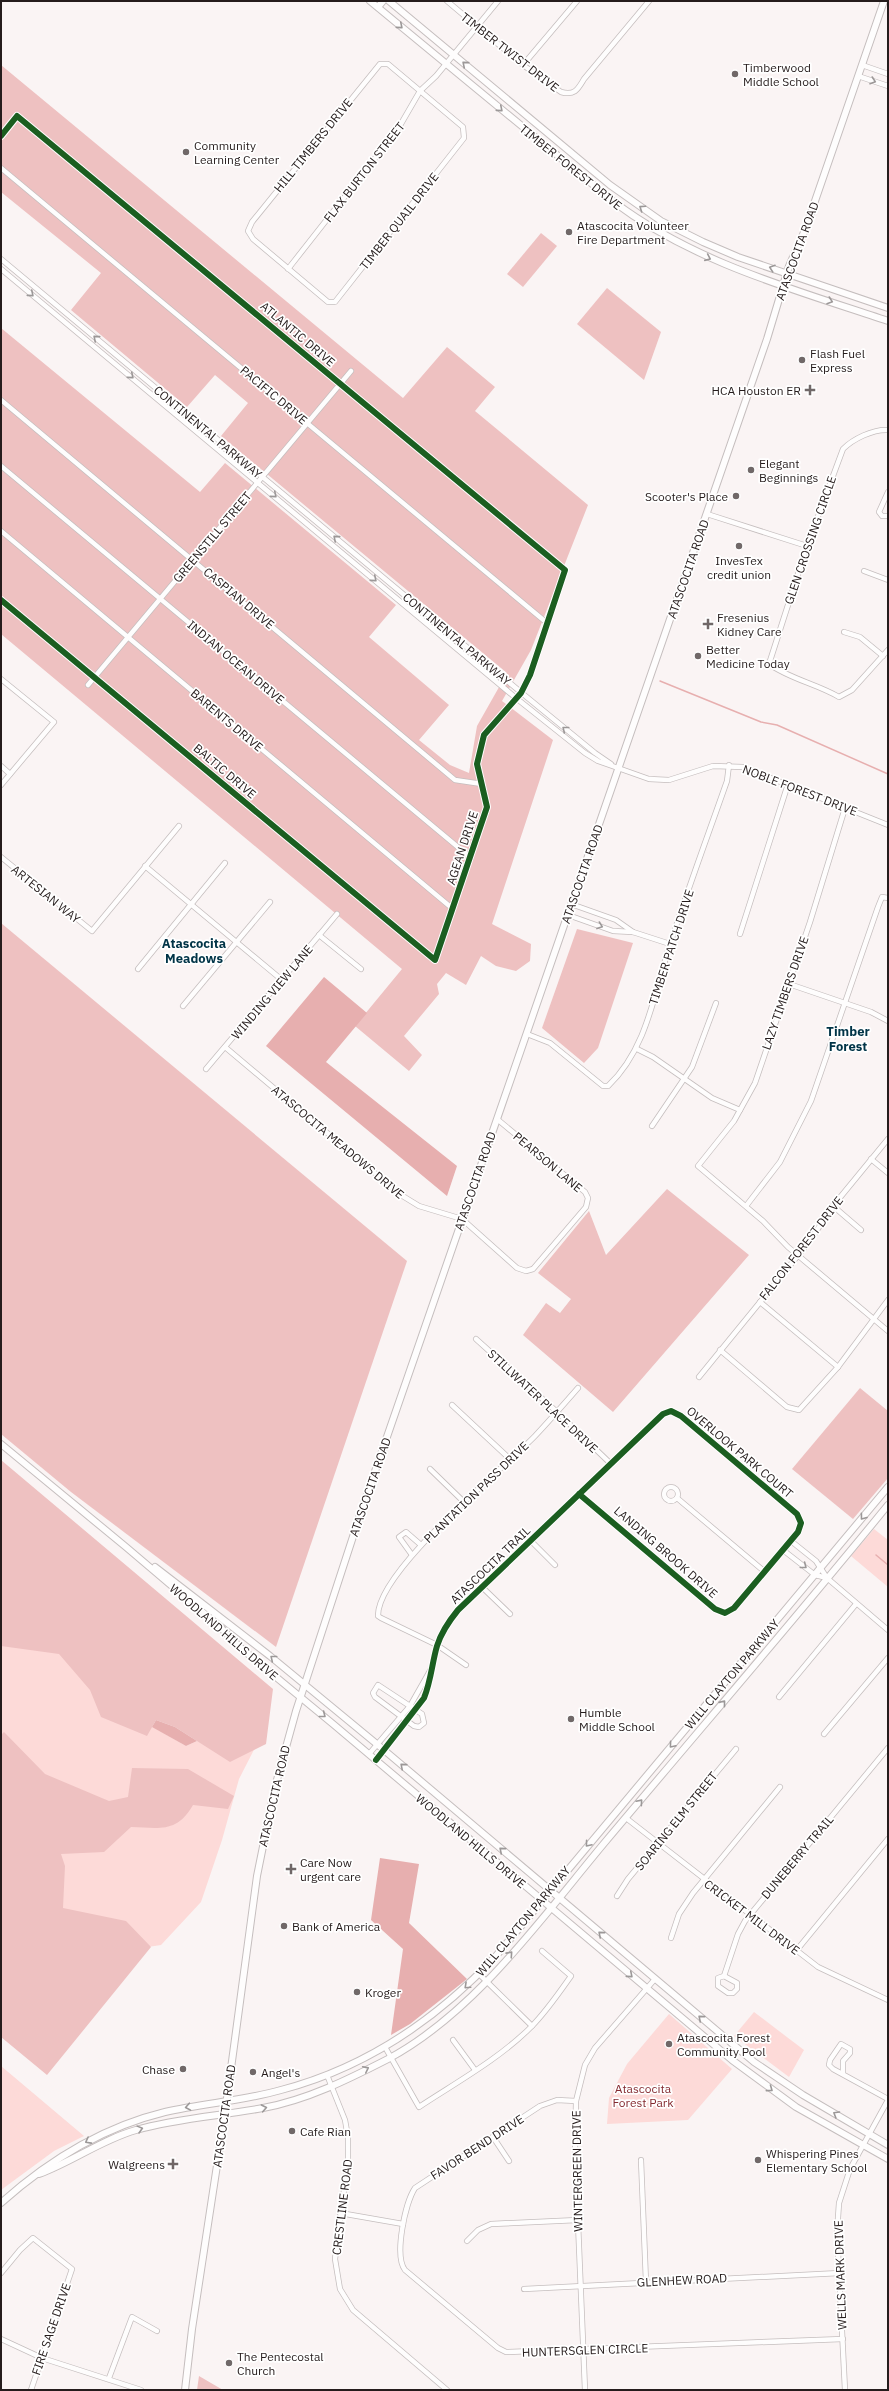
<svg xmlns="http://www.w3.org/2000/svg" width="889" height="2391" font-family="'IBM Plex Sans',sans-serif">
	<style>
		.green { fill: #fddad8 }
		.forest { fill: #eec1c1 }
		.water { fill: #e7afaf }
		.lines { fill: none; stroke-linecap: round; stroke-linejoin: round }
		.stream { stroke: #e7afaf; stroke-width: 1.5 }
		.street-casing { stroke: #c5bebe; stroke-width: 6 }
		.secondary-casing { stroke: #c5bebe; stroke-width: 8 }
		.street { stroke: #fefdfd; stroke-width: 4.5 }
		.secondary { stroke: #fefdfd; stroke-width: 6 }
		.cycleway-casing { stroke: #fff; stroke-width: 8 }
		.cycleway { stroke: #1b5e20; stroke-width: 6 }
		.oneway { stroke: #9c9898 }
		.poi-dot { fill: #706868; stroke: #fff; stroke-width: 1.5 }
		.labels { text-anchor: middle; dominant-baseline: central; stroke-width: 3.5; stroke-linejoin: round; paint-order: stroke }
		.street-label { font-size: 12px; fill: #251c1c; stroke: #fff }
		.poi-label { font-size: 12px; fill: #251c1c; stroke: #fff; text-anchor: start }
		.park-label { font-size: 12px; fill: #842a30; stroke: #fff }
		.neighbourhood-label { font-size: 13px; font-weight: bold; fill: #013447; stroke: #fff }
	</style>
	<rect width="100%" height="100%" fill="#faf4f4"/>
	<g class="green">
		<path d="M874,1529l14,11v47l-37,-31z"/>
		<path d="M1,1603l83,53 64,68 38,22 11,-5 39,7 24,-10 -21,41 -17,61 -21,62 -40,43 -20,3 -90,-43v-51l63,-47 -113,-8z"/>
		<path d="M754,2012l50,38 -15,27 -55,-41z"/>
		<path d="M669,2014l63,55 -44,51 -81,4 2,-26 18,-34z"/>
		<path d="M1,2066l83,70 -30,15 -53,39z"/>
	</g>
	<g class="forest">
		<path d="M1,65l402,333 44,-51 48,40 -20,24 113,94 -57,145 -29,51 51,39 -61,184 39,20 -1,17 -14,10 -20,-5 -15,-10 -15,29 -20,-12 -9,11 2,10 -35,42 18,19 -13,16 -54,-45 47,-57 -401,-335v-306l199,164 25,-29 171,142 -27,32 80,68 -30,35 31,25 19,8 8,-47 30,-53 -286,-237 27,-33 -33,-28 -28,32 -116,-97 30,-37 -100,-81z"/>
		<path d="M541,233l16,13 -34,41 -16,-13z"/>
		<path d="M607,288l54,44 -17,48 -67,-56z"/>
		<path d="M1,923l406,338 -131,386 -205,-155 -70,-58z"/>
		<path d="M577,929l56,14 -35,105 -14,15 -42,-35z"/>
		<path d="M667,1189l82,66 -136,157 -90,-77 23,-32 14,10 11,-14 -33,-26 51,-62 17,44z"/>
		<path d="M860,1388l28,23v67l-35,41 -61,-50z"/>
		<path d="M1,1460l272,229 -7,55 -36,18 -55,-35 -19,-7 -9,16 -46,-19 -11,-27 -31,-36 -58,-8z"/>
		<path d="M4,1732l41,42 64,27 19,-4 4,-29 56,1 46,27 -6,13 -35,-4c-16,28 -33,23 -62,22l-27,25 -43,2 4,12 -2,42 63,13 25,26 -104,128 -46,-38v-302z"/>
		<path d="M199,2376l24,14h-26z"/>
	</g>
	<g class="water">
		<path d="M324,977l43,36 -41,49 131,104 -10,30 -181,-150z"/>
		<path d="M156,1720l19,7 22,14 -11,5 -34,-19z"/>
		<path d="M380,1858l39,6 -10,59 58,56 -57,45 -19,11 12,-86 -32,-29z"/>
	</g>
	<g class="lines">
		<g class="stream">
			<path d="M660,681l101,41 16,3 111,49"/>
			<path d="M876,1555l12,10"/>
		</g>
		<defs>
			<g id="street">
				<path d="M447,1l76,64 38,27c14,4 17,-3 23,-13l65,-78"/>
				<path d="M380,64h8l75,63 1,11 -129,164h-7l-75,-63 -5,-8 4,-9z"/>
				<path d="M523,65l54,-64"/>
				<path d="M862,65l26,9"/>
				<path d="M858,76l30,10"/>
				<path d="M1,136l16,-20 548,454 -35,105 -9,18 -37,42 -7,29 10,43 -52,153 -434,-360"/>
				<path d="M1,168l546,455"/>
				<path d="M1,259l522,435 72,59 16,11"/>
				<path d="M1,269l515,429 69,55 13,8 20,7 31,11 20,1 44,-14 30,1 145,58"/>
				<path d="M288,269l110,-140 22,-38 16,-15 62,-75"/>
				<path d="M1,400l454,380 27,4"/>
				<path d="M888,430c-15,-1 -35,9 -45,19l-36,97 -38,118c21,15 48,20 70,33l13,-7 36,-40"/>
				<path d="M1,466l470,392"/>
				<path d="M888,492l-9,20 3,4h6"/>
				<path d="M707,514l100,32"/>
				<path d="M1,531l452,378"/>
				<path d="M864,571l24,9"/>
				<path d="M844,632l16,5 23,19"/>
				<path d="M1,679l53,43 -53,63"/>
				<path d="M88,685l263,-314"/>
				<path d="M1,766l9,8"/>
				<path d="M845,808l-35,114 -55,161 -21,38 -36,45 65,55 25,26 100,84"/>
				<path d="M1,857l91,74 87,-105"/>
				<path d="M145,866l137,114"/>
				<path d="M571,904l45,16 17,12"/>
				<path d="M568,915l45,16 20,1 37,12"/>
				<path d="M740,934l48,-150"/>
				<path d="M319,935l42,34"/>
				<path d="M138,969l87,-106"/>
				<path d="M789,984l82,28 17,9"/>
				<path d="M183,1006l87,-104"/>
				<path d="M527,1034l23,9 53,43h5c39,-37 46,-92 62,-142 18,-55 38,-109 57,-163l2,-16"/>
				<path d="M225,1047l176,148 18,11 43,13 55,49 9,3 7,-2 53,-62 2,-9 -3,-6 -88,-73"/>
				<path d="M637,1049l16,8 59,41 28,12"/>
				<path d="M206,1069l131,-155"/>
				<path d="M652,1126l40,-59 24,-64"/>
				<path d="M871,1159l17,14"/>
				<path d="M746,1206l34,-44 31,-61 67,-194 4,-10 6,1"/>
				<path d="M833,1206l28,24"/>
				<path d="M760,1302l78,65"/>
				<path d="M476,1339l81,73 53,51"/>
				<path d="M720,1350l67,57 12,3 39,-43 50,-67"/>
				<path d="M699,1377l110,-135 24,-36 55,-67"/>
				<path d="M452,1405l58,54"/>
				<path d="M430,1469l35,34"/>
				<circle cx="671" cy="1494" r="7"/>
				<path d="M677,1498l88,74"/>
				<path d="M531,1541l24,24"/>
				<path d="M791,1541l25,20 11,17 61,52"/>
				<path d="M783,1550l32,25 12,3"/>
				<path d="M412,1555l-13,-18 7,-5 15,13"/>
				<path d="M483,1588l27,26"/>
				<path d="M466,1665l-29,-20 -56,-27 -3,-2c-1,-45 123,-145 157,-180 15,-16 29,-32 43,-48"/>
				<path d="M378,1685l44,29 2,9 -5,4 -5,-1 -39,-29 -2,-4z"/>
				<path d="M779,1697l77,-93"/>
				<path d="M824,1734l64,-76"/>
				<path d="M369,1754l41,-48 21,-37"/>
				<path d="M376,1760l48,-62c7,-17 8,-35 13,-52 4,-13 12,-25 21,-36l205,-196 8,-3 10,5 116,98 4,9 -3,9 -64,76 -9,5 -10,-4 -136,-115"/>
				<path d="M626,1818l192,149 70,33"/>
				<path d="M617,1896l11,-17 108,-130"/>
				<path d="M671,1938l8,-24 14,-21 87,-106"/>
				<path d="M796,1951l92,-112"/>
				<path d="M479,1974l53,52"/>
				<path d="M724,1976l14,-42 7,-13 143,-173"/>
				<path d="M724,1976l13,7v6l-4,4h-5l-10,-7v-8z"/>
				<path d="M453,2040l22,30"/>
				<path d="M385,2047l34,60c38,-25 80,-48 112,-80 15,-15 28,-34 40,-51l-29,-25"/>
				<path d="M843,2074v-13l7,-8v-4l-9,-5 -11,16 -1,5 4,4 55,30"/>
				<path d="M327,2075l18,45 3,17v22l-13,100 5,30 13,21 94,80"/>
				<path d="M576,2101l-19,-1 -17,6 -125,82c-10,15 -21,68 -10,82l93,78 8,4 337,-13"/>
				<path d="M493,2137l16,24"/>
				<path d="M641,2160l5,122"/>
				<path d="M340,2213l63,11"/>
				<path d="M467,2241l11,-11 13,-6 87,-4"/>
				<path d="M1,2273l19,-23 13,-12 39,31 -41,121"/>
				<path d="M524,2289l316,-16"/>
				<path d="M1,2339l41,19 99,32"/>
				<path d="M109,2378l23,-61 25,14"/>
				<path d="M585,2390l-10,-239 1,-50 9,-36 10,-17 60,-69"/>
				<path d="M845,2390l-8,-158 2,-29 11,-34 38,-69"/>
			</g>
			<g id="secondary">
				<path d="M370,1l244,201c81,61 179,87 274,119"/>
				<path d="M389,1l221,184 51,36 42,21 35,15 150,51"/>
				<path d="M378,7l5,-6"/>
				<path d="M1,1444l125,103 93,79 23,23 91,75 399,336 64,47 92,52"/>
				<path d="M155,1567l115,89 114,94 370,312 49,33 85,50"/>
				<path d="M39,2174c33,-12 62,-34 97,-44 42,-12 84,-14 127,-22 44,-8 86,-29 125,-49 88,-47 155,-143 218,-218 94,-112 190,-223 282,-336"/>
				<path d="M1,2203c48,-43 102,-76 164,-91 39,-9 78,-11 116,-22 84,-22 156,-71 215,-134l392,-469"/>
				<path d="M185,2390l7,-61 33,-216 32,-237 18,-89 21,-76 66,-202 405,-1170 22,-73 16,-36 79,-229"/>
			</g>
		</defs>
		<use href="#street" class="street-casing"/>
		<use href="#secondary" class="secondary-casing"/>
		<use href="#street" class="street"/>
		<use href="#secondary" class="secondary"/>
		<defs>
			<g id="cycleway">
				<path d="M1,136l16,-20 548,454 -35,105 -9,18 -37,42 -7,29 10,43 -52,153 -434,-360"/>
				<path d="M376,1760l48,-62c7,-17 8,-35 13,-52 4,-13 12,-25 21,-36l205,-196 8,-3 10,5 116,98 4,9 -3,9 -64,76 -9,5 -10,-4 -136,-115"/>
			</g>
		</defs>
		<use href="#cycleway" class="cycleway-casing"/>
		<use href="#cycleway" class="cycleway"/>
	</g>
	<defs><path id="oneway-chevron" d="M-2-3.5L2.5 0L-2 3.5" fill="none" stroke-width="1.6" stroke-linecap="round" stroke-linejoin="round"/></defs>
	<g class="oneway">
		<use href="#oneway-chevron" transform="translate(400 26) rotate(40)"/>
		<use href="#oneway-chevron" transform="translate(465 64) rotate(-140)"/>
		<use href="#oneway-chevron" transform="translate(873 81) rotate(19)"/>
		<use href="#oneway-chevron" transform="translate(500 109) rotate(40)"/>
		<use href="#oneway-chevron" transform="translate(642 208) rotate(-146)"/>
		<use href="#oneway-chevron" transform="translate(708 258) rotate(24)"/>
		<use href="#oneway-chevron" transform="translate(772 268) rotate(-161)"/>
		<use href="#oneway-chevron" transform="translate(31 294) rotate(40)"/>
		<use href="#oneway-chevron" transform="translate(830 301) rotate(19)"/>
		<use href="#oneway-chevron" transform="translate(96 338) rotate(-140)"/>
		<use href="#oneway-chevron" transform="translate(131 376) rotate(40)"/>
		<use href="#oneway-chevron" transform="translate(274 495) rotate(40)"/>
		<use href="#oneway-chevron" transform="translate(336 538) rotate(-140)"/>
		<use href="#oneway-chevron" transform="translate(374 579) rotate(40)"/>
		<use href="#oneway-chevron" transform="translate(565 729) rotate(-141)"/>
		<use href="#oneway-chevron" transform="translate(600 926) rotate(20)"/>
		<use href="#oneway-chevron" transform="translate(863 1517) rotate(127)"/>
		<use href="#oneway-chevron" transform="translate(804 1566) rotate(38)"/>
		<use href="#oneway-chevron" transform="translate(273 1658) rotate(-141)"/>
		<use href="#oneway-chevron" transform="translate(723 1703) rotate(-51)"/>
		<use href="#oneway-chevron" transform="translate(323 1715) rotate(38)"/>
		<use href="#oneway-chevron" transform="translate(672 1745) rotate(130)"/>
		<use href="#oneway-chevron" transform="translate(403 1766) rotate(-139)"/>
		<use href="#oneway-chevron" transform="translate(640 1802) rotate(-49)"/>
		<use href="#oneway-chevron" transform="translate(588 1844) rotate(130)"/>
		<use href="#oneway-chevron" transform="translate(502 1850) rotate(-140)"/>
		<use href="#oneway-chevron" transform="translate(601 1934) rotate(-140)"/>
		<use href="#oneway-chevron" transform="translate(510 1954) rotate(-48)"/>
		<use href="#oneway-chevron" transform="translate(630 1975) rotate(40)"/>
		<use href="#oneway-chevron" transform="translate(467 1986) rotate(137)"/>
		<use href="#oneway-chevron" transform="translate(701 2018) rotate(-140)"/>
		<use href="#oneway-chevron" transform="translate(366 2069) rotate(-26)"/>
		<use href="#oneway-chevron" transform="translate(770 2089) rotate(36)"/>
		<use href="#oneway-chevron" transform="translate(188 2107) rotate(170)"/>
		<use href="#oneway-chevron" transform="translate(264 2108) rotate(-11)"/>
		<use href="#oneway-chevron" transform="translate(836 2114) rotate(-149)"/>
		<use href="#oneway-chevron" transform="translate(140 2129) rotate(-15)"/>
		<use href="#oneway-chevron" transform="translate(88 2141) rotate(152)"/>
	</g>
	<g class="poi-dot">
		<circle cx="735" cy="74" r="4"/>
		<circle cx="186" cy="152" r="4"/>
		<circle cx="569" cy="232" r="4"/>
		<circle cx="802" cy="360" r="4"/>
		<path d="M808 384h4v4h4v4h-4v4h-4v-4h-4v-4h4z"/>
		<circle cx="751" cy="470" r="4"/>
		<circle cx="736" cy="496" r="4"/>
		<circle cx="739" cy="546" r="4"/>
		<path d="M706 618h4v4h4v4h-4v4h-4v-4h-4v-4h4z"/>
		<circle cx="698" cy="656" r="4"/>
		<circle cx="571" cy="1719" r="4"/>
		<path d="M289 1863h4v4h4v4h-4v4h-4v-4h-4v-4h4z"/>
		<circle cx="284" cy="1926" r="4"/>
		<circle cx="357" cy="1992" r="4"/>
		<circle cx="669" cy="2044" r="4"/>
		<circle cx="183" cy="2069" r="4"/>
		<circle cx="253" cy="2072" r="4"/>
		<circle cx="292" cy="2131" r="4"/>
		<circle cx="758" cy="2160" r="4"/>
		<path d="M171 2158h4v4h4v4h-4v4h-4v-4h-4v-4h4z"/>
		<circle cx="229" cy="2363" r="4"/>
	</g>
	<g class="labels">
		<g class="street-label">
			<text transform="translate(510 52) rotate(38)">TIMBER TWIST DRIVE</text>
			<text transform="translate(313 145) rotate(-51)">HILL TIMBERS DRIVE</text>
			<text transform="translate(571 167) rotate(39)">TIMBER FOREST DRIVE</text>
			<text transform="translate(364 172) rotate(-52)">FLAX BURTON STREET</text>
			<text transform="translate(399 221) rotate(-52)">TIMBER QUAIL DRIVE</text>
			<text transform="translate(797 251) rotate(-70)">ATASCOCITA ROAD</text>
			<text transform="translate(298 334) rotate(40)">ATLANTIC DRIVE</text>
			<text transform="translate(274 395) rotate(40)">PACIFIC DRIVE</text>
			<text transform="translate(208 432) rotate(40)">CONTINENTAL PARKWAY</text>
			<text transform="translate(212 537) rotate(-50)">GREENSTILL STREET</text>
			<text transform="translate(810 540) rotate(-71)">GLEN CROSSING CIRCLE</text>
			<text transform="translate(688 569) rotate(-71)">ATASCOCITA ROAD</text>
			<text transform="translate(239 598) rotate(40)">CASPIAN DRIVE</text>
			<text transform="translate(457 639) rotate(40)">CONTINENTAL PARKWAY</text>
			<text transform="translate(236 662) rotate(40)">INDIAN OCEAN DRIVE</text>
			<text transform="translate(227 720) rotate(40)">BARENTS DRIVE</text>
			<text transform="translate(225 771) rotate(40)">BALTIC DRIVE</text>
			<text transform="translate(800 790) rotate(21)">NOBLE FOREST DRIVE</text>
			<text transform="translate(462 848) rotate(-72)">AGEAN DRIVE</text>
			<text transform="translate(582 874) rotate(-71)">ATASCOCITA ROAD</text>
			<text transform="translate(46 894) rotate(39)">ARTESIAN WAY</text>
			<text transform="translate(671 947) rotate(-72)">TIMBER PATCH DRIVE</text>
			<text transform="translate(272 992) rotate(-50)">WINDING VIEW LANE</text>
			<text transform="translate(785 993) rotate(-71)">LAZY TIMBERS DRIVE</text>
			<text transform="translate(338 1142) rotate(40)">ATASCOCITA MEADOWS DRIVE</text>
			<text transform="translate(548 1162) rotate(40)">PEARSON LANE</text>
			<text transform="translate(475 1181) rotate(-71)">ATASCOCITA ROAD</text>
			<text transform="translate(801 1248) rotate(-52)">FALCON FOREST DRIVE</text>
			<text transform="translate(543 1401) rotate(43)">STILLWATER PLACE DRIVE</text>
			<text transform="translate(740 1452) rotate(40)">OVERLOOK PARK COURT</text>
			<text transform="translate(370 1487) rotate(-71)">ATASCOCITA ROAD</text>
			<text transform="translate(476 1492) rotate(-44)">PLANTATION PASS DRIVE</text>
			<text transform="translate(666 1552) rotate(41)">LANDING BROOK DRIVE</text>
			<text transform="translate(490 1565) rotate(-44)">ATASCOCITA TRAIL</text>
			<text transform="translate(224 1632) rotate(41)">WOODLAND HILLS DRIVE</text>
			<text transform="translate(732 1674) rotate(-50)">WILL CLAYTON PARKWAY</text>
			<text transform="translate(274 1796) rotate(-77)">ATASCOCITA ROAD</text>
			<text transform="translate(676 1821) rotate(-51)">SOARING ELM STREET</text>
			<text transform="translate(471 1841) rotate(40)">WOODLAND HILLS DRIVE</text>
			<text transform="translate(797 1857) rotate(-50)">DUNEBERRY TRAIL</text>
			<text transform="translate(752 1917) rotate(37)">CRICKET MILL DRIVE</text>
			<text transform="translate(523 1921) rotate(-50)">WILL CLAYTON PARKWAY</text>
			<text transform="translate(224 2116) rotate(-82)">ATASCOCITA ROAD</text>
			<text transform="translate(477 2147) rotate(-33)">FAVOR BEND DRIVE</text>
			<text transform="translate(577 2171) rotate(-91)">WINTERGREEN DRIVE</text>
			<text transform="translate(342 2207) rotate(-83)">CRESTLINE ROAD</text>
			<text transform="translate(840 2275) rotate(-92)">WELLS MARK DRIVE</text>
			<text transform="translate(682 2280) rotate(-3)">GLENHEW ROAD</text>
			<text transform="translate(51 2329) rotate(-71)">FIRE SAGE DRIVE</text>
			<text transform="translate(585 2350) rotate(-2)">HUNTERSGLEN CIRCLE</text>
		</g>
		<g class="poi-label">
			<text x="743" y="67">Timberwood<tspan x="743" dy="14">Middle School</tspan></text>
			<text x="194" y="145">Community<tspan x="194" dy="14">Learning Center</tspan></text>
			<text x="577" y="225">Atascocita Volunteer<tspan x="577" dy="14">Fire Department</tspan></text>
			<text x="810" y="353">Flash Fuel<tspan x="810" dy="14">Express</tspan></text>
			<text x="801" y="390" text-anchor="end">HCA Houston ER</text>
			<text x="759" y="463">Elegant<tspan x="759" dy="14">Beginnings</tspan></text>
			<text x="728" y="496" text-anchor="end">Scooter's Place</text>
			<text x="739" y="560" text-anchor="middle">InvesTex<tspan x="739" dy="14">credit union</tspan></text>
			<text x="717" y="617">Fresenius<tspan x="717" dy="14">Kidney Care</tspan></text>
			<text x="706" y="649">Better<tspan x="706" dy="14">Medicine Today</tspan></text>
			<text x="579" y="1712">Humble<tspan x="579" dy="14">Middle School</tspan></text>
			<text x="300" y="1862">Care Now<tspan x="300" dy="14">urgent care</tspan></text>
			<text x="292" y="1926">Bank of America</text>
			<text x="365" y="1992">Kroger</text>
			<text x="677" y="2037">Atascocita Forest<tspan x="677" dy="14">Community Pool</tspan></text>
			<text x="175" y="2069" text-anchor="end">Chase</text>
			<text x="261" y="2072">Angel's</text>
			<text x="300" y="2131">Cafe Rian</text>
			<text x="766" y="2153">Whispering Pines<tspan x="766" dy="14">Elementary School</tspan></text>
			<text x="165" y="2164" text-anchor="end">Walgreens</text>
			<text x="237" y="2356">The Pentecostal<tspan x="237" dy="14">Church</tspan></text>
		</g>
		<g class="park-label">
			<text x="643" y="2088">Atascocita<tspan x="643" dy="14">Forest Park</tspan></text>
		</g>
		<g class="neighbourhood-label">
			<text x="194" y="943">Atascocita<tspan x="194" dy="15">Meadows</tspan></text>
			<text x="848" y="1031">Timber<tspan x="848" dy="15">Forest</tspan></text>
		</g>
	</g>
	<rect width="889" height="2391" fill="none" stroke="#251c1c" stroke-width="4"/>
</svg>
